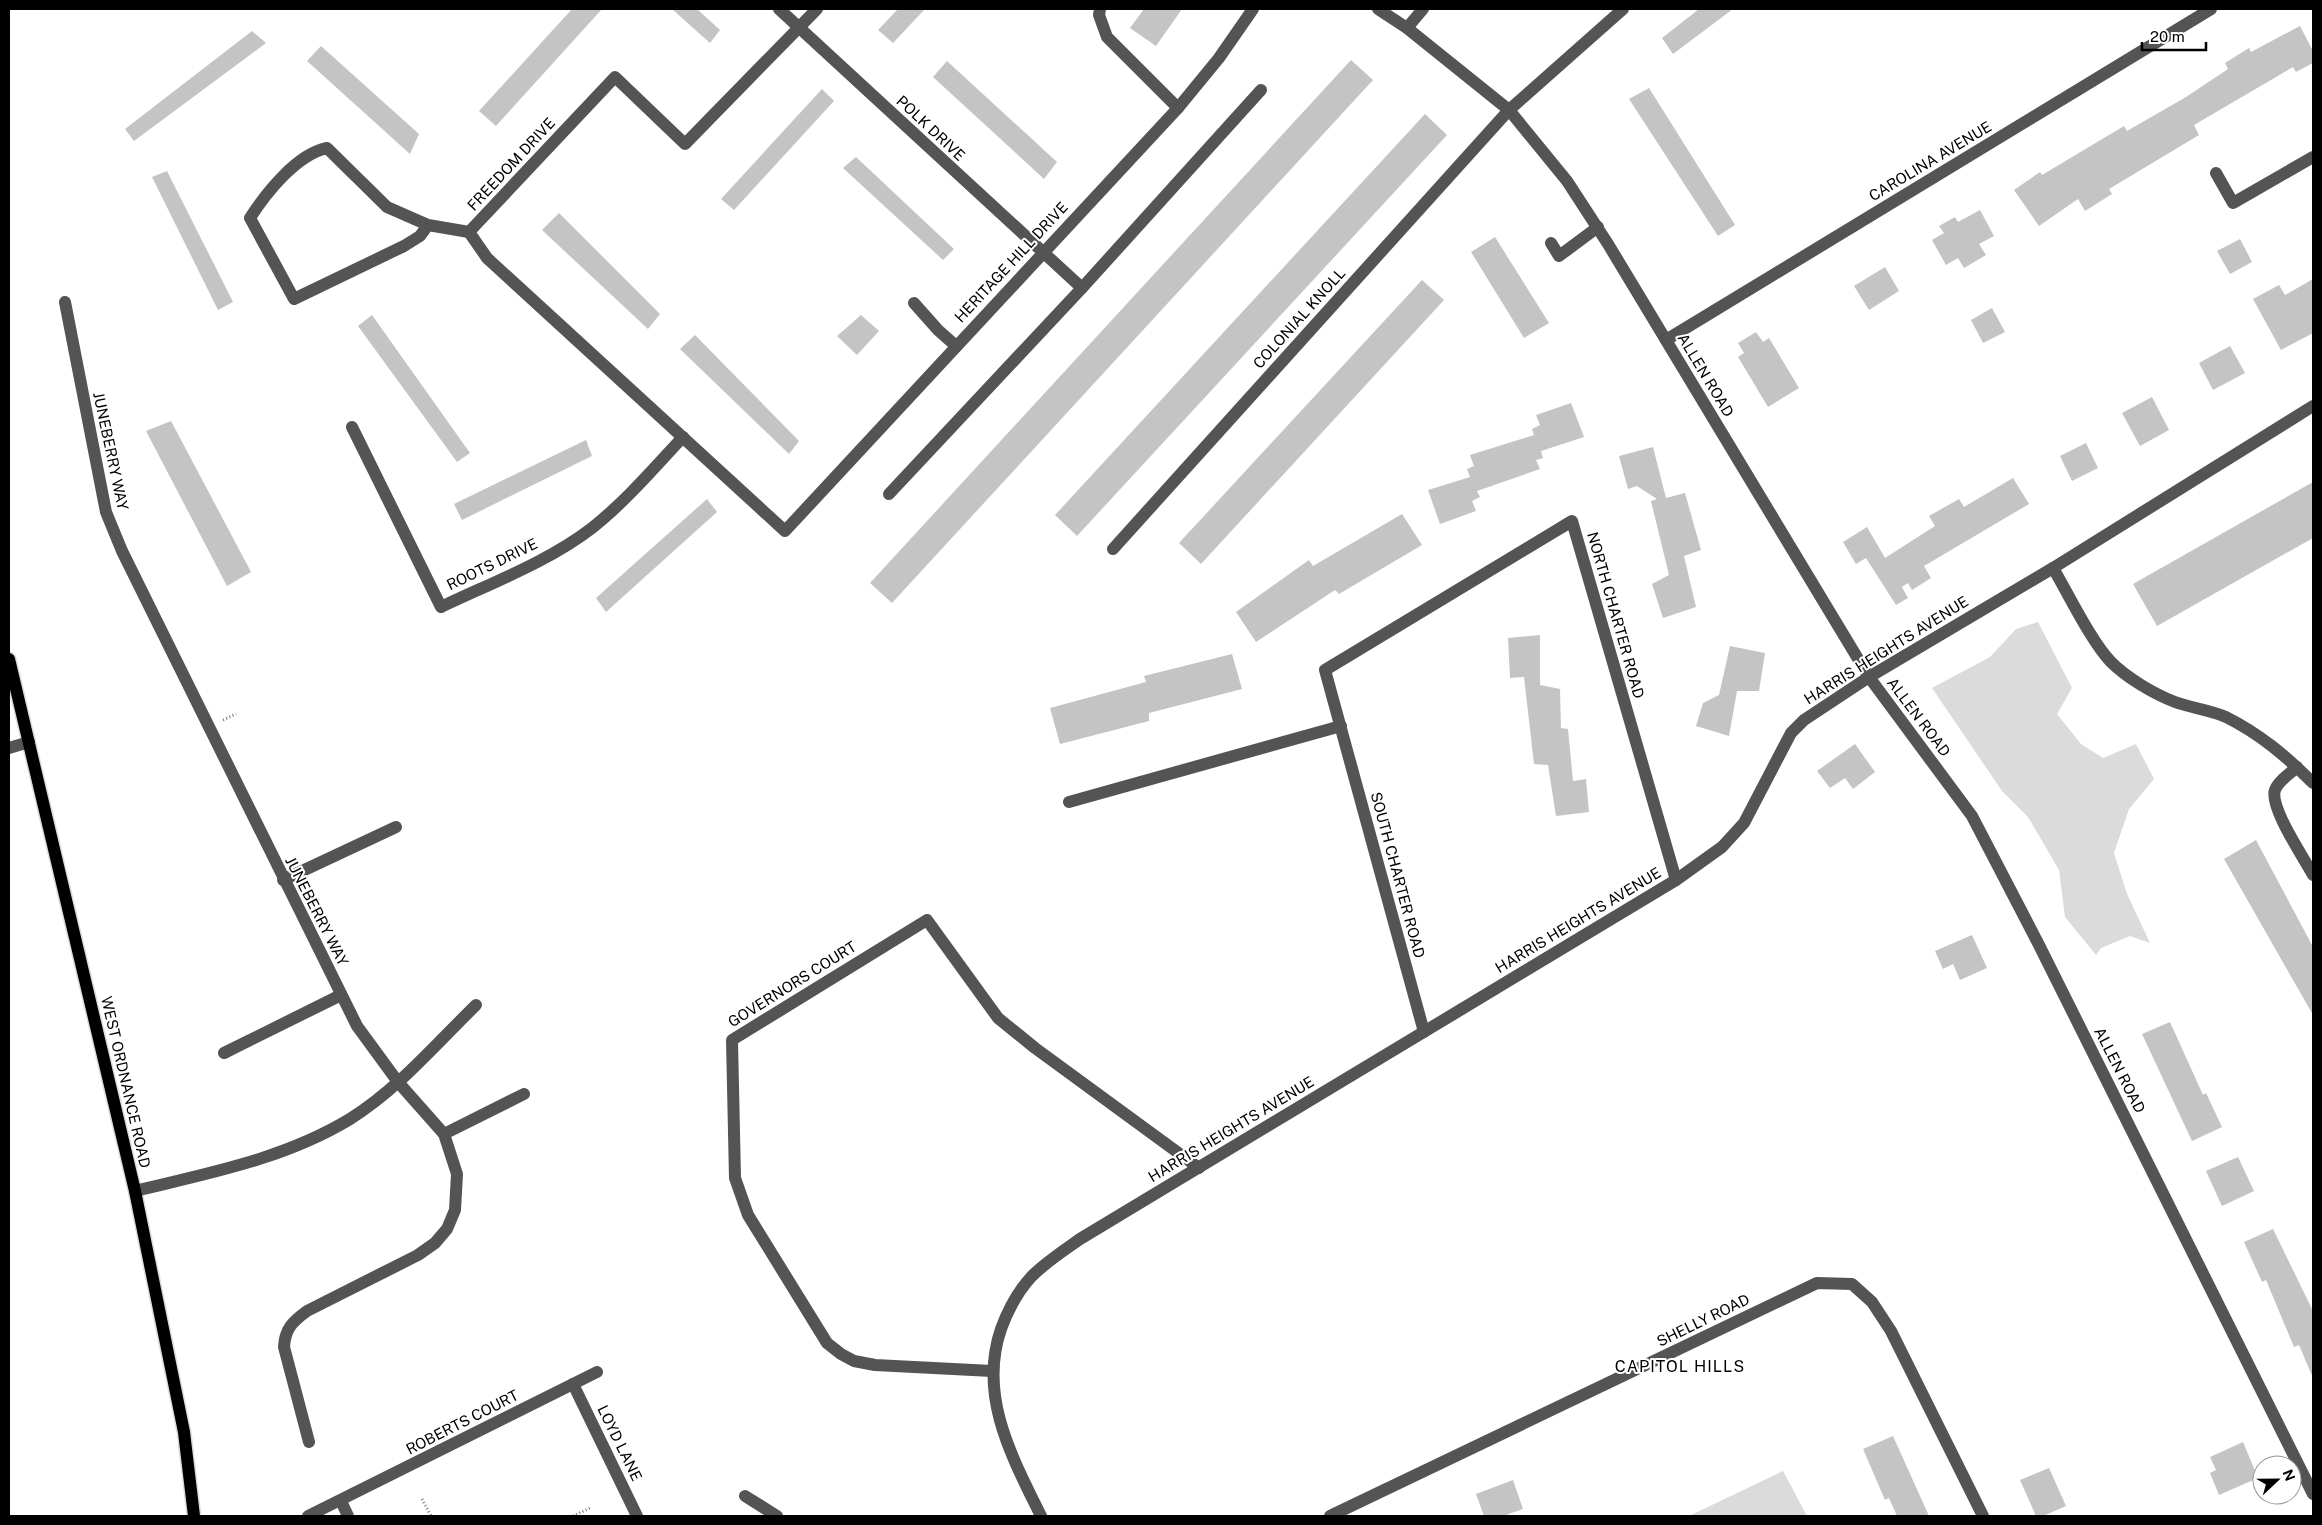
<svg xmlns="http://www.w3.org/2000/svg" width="2322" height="1525" font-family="'Public Sans',sans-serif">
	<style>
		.green { fill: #dbdbdb }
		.building { fill: #c4c4c4 }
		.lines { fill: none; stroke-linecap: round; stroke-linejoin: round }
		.major-casing { stroke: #dbdbdb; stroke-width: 15 }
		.path { stroke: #767676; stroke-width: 3; stroke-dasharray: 1 2.5; stroke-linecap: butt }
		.minor { stroke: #545454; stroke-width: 12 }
		.major { stroke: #000; stroke-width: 12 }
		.labels { text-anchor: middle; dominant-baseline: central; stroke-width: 4; stroke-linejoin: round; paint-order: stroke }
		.street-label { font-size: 15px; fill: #000; stroke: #fff }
		.neighbourhood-label { font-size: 16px; letter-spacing: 1px; fill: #000; stroke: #fff }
	</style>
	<rect width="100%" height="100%" fill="#fff"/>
	<g class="green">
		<path d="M2038,622l34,66 -15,26 24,30 22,14 33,-14 18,35 -25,30 -15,44 13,41 23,49 -20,-7 -29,12 -5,7 -31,-38 -6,-47 -31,-53 -26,-26 -70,-103 58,-31 26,-28z"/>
		<path d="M1783,1471l24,45h-118z"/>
	</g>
	<g class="building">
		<path d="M572,9h30l-106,117 -17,-15z"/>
		<path d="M672,9h25l23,21 -10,13z"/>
		<path d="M898,9h27l-32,34 -15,-13z"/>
		<path d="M1144,9h38l-26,37 -26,-18z"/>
		<path d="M1699,9h34l-60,45 -11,-16z"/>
		<path d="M2300,26l13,25v12l-17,9 -3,-5 -99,58 5,10 -90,54 3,5 -27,17 -7,-12 -39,27 -25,-36 26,-18 2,3 82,-49 3,5 59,-34 42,-28 -3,-6 24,-15 2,4z"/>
		<path d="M252,31l14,12 -132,98 -9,-12z"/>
		<path d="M321,46l98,88 -9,20 -103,-93z"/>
		<path d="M1351,60l22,20 -481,523 -22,-20z"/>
		<path d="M947,61l110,101 -13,17 -111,-102z"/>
		<path d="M1649,88l86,137 -17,11 -89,-137z"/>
		<path d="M822,89l12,12 -100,109 -13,-11z"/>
		<path d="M1425,114l22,21 -370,401 -22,-21z"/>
		<path d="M856,157l98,92 -11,11 -100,-92z"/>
		<path d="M167,171l66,131 -15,8 -66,-133z"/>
		<path d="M1980,210l14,26 -15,8 7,11 -22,13 -6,-10 -12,7 -14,-25 12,-7 -5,-7 16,-9 3,5z"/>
		<path d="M559,213l101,101 -12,15 -106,-99z"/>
		<path d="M1495,237l54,86 -25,15 -53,-86z"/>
		<path d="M2240,239l12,23 -22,12 -13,-23z"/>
		<path d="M1885,267l14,24 -30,19 -15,-24z"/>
		<path d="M2313,279v54l-32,17 -28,-51 26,-14 6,10z"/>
		<path d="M1422,280l22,20 -243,264 -22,-21z"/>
		<path d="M1992,308l13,24 -22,11 -12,-23z"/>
		<path d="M372,315l98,138 -13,9 -99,-136z"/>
		<path d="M861,315l18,16 -22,24 -20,-19z"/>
		<path d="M1756,332l7,10 6,-4 30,50 -31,19 -30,-50 6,-4 -6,-10z"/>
		<path d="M695,335l104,106 -10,13 -109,-105z"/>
		<path d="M2230,346l15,27 -32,17 -14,-27z"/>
		<path d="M2152,397l17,33 -29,16 -18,-33z"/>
		<path d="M1571,403l13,34 -43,14 2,7 -7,2 4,9 -63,22 3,6 -8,4 4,10 -36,13 -12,-34 42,-13 -3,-8 7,-3 -4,-11 64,-20 -2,-6 8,-4 -4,-10z"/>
		<path d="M171,421l80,151 -24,14 -81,-155z"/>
		<path d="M586,440l6,16 -130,64 -8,-16z"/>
		<path d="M2086,443l12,25 -26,13 -12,-25z"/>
		<path d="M1653,447l13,51 19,-5 16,57 -17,6 12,51 -33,11 -11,-34 17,-9 -18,-74 6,-2 -20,-13 -9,3 -9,-33z"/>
		<path d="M2013,478l16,26 -105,62 7,12 -19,12 -4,-7 -6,4 6,11 -12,7 -30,-47 -10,6 -13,-22 24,-15 18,31 50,-32 -6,-10 30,-17 5,8z"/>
		<path d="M2313,482v56l-156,88 -24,-42z"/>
		<path d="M707,499l10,13 -111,100 -10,-14z"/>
		<path d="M1402,514l20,31 -83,49 -4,-4 -79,52 -20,-30 73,-52 4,6z"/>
		<path d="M1540,635v50l20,4 1,39 7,1 5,52 13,-2 3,33 -33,4 -8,-51 -14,-1 -10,-87 -14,1 -2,-40z"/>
		<path d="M1730,646l35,7 -6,38h-22l-8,45 -33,-10 7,-23 16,-8z"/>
		<path d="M1232,654l10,35 -93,24v8l-89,23 -10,-36 96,-26 -2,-6z"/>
		<path d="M1855,744l20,28 -22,17 -8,-11 -15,10 -13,-17z"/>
		<path d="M2256,840l57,107v68l-89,-156z"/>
		<path d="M1972,935l15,33 -27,12 -7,-16 -10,5 -8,-18z"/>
		<path d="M2170,1022l33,73 3,-2 16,34 -30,14 -50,-107z"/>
		<path d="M2238,1157l16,34 -32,15 -16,-35z"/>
		<path d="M2273,1229l40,82v67l-14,-33 -5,2 -28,-67 -4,2 -18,-40z"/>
		<path d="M1893,1436l36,80h-32l-8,-18 -4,2 -22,-51z"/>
		<path d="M2243,1442l15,36 -39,17 -9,-22 6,-3 -6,-13z"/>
		<path d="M2049,1468l17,38 -23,10h-7l-16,-36z"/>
		<path d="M1513,1480l10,29 -20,7h-19l-8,-22z"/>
	</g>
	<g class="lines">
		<defs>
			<path id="major" d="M9,659l126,532 49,241 10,84"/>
		</defs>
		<use href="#major" class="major-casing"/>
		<g class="path">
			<path d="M223,720l13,-6"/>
			<path d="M422,1499l9,17"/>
			<path d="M573,1516l19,-9"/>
		</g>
		<g class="minor">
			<path d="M779,9l303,279"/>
			<path d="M1100,9l-1,6 8,22 71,71"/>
			<path d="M1378,9l29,19 102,82 58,71 41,63 261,433 103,139 67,129 274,549"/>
			<path d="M1407,28l16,-19"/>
			<path d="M2216,173l17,30 80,-46"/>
			<path d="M428,225l-8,11 -16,10 -110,53 -44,-81c16,-25 47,-64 77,-70l60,59 41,18 41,7"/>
			<path d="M469,232l18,26 298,273 393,-423 41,-50 34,-49"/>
			<path d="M469,232l146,-155 70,67 132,-135"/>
			<path d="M1551,243l8,13 39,-29"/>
			<path d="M65,302l41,210 16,39 235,475 41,56 46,52 13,40 -2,36 -8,19 -12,14 -17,12 -111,56c-15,11 -22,18 -23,36l25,95"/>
			<path d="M914,303l24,27 18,16"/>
			<path d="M1666,340l545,-331"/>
			<path d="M352,427l89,180c50,-24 107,-45 151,-79 34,-27 62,-60 91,-91"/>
			<path d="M889,494l193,-206 179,-198"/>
			<path d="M1113,549l396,-439 114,-101"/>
			<path d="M2053,568c16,27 38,73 58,94 16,16 43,32 64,40 16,6 35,8 51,15 34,17 60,39 87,66"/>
			<path d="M9,748l20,-6"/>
			<path d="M2297,767c-6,6 -19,14 -22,23 -6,17 29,68 38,85"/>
			<path d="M1069,802l272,-76"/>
			<path d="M283,880l113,-53"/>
			<path d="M1424,1032l-99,-362 247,-149 104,359"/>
			<path d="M224,1053l117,-58"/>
			<path d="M444,1134l80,-40"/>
			<path d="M135,1191c74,-18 149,-32 215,-72 48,-30 86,-75 126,-114"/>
			<path d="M992,1371l-117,-6 -21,-4 -13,-7 -14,-11 -79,-128 -13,-37 -3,-138 195,-120 71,98 37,30 164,120"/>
			<path d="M573,1384l64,132"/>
			<path d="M745,1496l32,20"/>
			<path d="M341,1501l7,15"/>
			<path d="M308,1516l289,-144"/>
			<path d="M1041,1516c-29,-59 -63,-120 -40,-187 7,-19 17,-38 31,-53 14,-14 31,-25 48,-37l596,-359 46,-33 22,-24 47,-90 13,-13 65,-43 184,-109 260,-162"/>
			<path d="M1330,1516l487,-233 35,1 20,18 19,29 92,185"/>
		</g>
		<use href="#major" class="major"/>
	</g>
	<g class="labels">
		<g class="street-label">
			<text transform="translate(931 128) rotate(43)">POLK DRIVE</text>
			<text transform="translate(1930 161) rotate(-31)">CAROLINA AVENUE</text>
			<text transform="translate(511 164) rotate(-47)">FREEDOM DRIVE</text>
			<text transform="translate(1011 262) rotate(-47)">HERITAGE HILL DRIVE</text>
			<text transform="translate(1299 318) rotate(-48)">COLONIAL KNOLL</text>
			<text transform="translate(1706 375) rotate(59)">ALLEN ROAD</text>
			<text transform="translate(111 451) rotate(78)">JUNEBERRY WAY</text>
			<text transform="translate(492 564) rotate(-26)">ROOTS DRIVE</text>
			<text transform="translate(1616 615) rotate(74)">NORTH CHARTER ROAD</text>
			<text transform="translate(1886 650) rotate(-32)">HARRIS HEIGHTS AVENUE</text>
			<text transform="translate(1919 717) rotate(53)">ALLEN ROAD</text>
			<text transform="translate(1398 875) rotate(75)">SOUTH CHARTER ROAD</text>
			<text transform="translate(317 911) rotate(63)">JUNEBERRY WAY</text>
			<text transform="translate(1578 920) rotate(-31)">HARRIS HEIGHTS AVENUE</text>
			<text transform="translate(792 984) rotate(-32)">GOVERNORS COURT</text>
			<text transform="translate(2120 1070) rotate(63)">ALLEN ROAD</text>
			<text transform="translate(126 1082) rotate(77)">WEST ORDNANCE ROAD</text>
			<text transform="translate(1231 1129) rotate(-31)">HARRIS HEIGHTS AVENUE</text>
			<text transform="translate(1703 1320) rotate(-26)">SHELLY ROAD</text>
			<text transform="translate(462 1422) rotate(-27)">ROBERTS COURT</text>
			<text transform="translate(620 1443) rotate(64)">LOYD LANE</text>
		</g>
		<g class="neighbourhood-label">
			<text x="1680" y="1366">CAPITOL HILLS</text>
		</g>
	</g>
	<rect width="2322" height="1525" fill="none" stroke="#000000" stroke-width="20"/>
	<g transform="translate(2277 1480) rotate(68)"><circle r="24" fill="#ffffff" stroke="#999999"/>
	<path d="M0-4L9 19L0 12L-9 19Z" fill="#000000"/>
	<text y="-8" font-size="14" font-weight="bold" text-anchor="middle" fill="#000000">N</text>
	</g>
	<path d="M2142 42v8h64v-8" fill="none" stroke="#000000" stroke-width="2.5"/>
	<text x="2150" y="42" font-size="15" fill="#000000" stroke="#ffffff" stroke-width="4" paint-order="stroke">20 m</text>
</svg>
